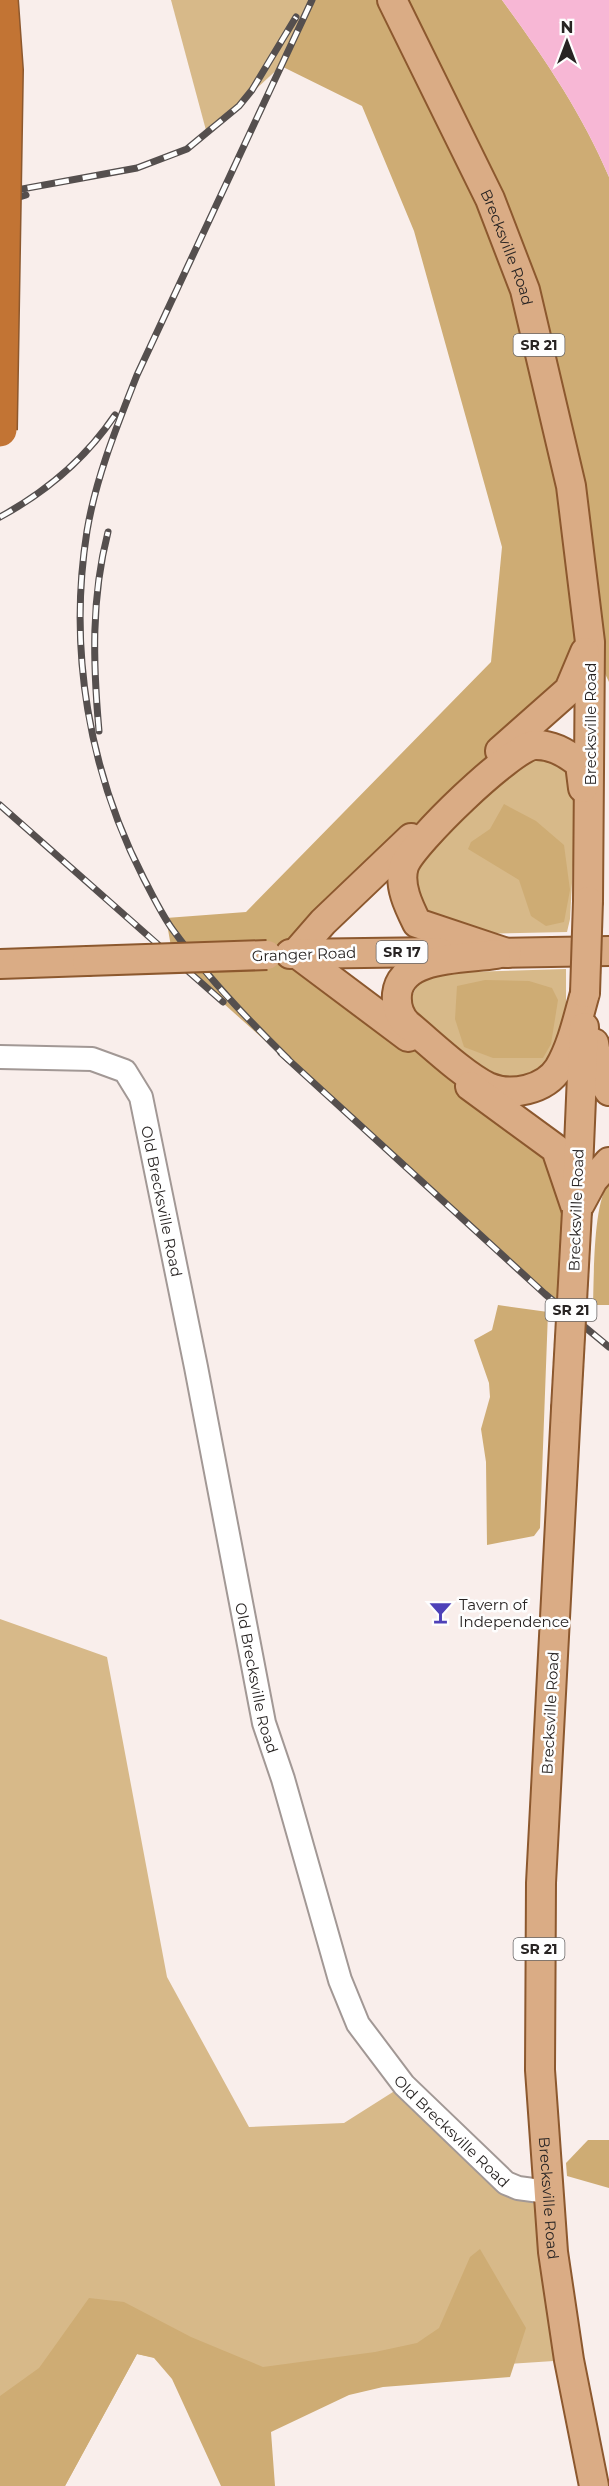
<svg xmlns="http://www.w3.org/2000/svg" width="609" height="2486" font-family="Montserrat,sans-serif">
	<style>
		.green { fill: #d7b989 }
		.forest { fill: #ceac74 }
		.water { fill: #f7b7d5 }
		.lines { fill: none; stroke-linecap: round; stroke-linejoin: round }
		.tertiary-casing { stroke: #a29895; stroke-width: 26 }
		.primary-casing { stroke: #8c582e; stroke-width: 32 }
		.tertiary { stroke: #fff; stroke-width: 22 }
		.primary { stroke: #daac85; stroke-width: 28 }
		.rail-casing { stroke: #554f4e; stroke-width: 7 }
		.rail { stroke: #fefefe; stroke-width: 4.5; stroke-dasharray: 14; stroke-linecap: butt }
		.primary-bridge-casing { stroke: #8c582e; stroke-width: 32; stroke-linecap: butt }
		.motorway-bridge-casing { stroke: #8c582e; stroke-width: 36; stroke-linecap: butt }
		.primary-bridge { stroke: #daac85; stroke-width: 28 }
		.motorway-bridge { stroke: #c27434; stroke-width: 33 }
		.labels { text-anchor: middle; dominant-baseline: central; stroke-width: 5; stroke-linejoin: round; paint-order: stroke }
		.shield { fill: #fefefe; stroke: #686565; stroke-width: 1.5 }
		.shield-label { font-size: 14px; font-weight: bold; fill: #282423 }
		.street-label { font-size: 15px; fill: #282423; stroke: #fefefe }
		.poi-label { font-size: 15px; fill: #282423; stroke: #fefefe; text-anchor: start }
	</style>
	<rect width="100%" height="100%" fill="#f9eeeb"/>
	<g class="green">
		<path d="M171,0h142l-32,66 -74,68z"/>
		<path d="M541,755l25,10 11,27 -7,127 -3,13 -93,2 -42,-17 -15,-24 -2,-21 7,-20 95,-90z"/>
		<path d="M566,969v43l-10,44 -20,19 -34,6 -18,-8 -75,-61c3,-19 6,-29 24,-39z"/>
		<path d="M0,1619l107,38 60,320 82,150 95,-4 60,-38 102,98 42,9 21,168 -305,20 -127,-26 -72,132h-65z"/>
	</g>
	<g class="forest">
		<path d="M312,0h190c41,56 80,113 107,177v505l-19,-39 -21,47 -273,263 260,196 21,62 -8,103 -396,-356 -7,-40 80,-6 245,-250 11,-115 -88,-316 -52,-125 -81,-40z"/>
		<path d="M504,804l32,17 28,24 6,45 -6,32 -18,4 -15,-10 -12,-36 -51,-31 3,-7 19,-13z"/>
		<path d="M485,980l44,1 23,7 6,12 -7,44 -8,14h-50l-29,-11 -9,-28 2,-33z"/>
		<path d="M609,1184v121h-16c1,-25 0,-105 16,-121z"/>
		<path d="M498,1305l50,7 -8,216 -6,8 -47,9 -1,-83 -5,-33 9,-32 -1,-14 -15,-43 18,-10z"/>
		<path d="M588,2140h21v48l-42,-12 -1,-13z"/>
		<path d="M480,2249l46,79 -16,49 -127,10 -34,8 -78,37 4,54h-54l-49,-107 -18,-21 -17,-4 -72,132h-65v-90l39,-28 50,-70 35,4 67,35 72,30 112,-15 42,-9 22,-15 31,-71z"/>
	</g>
	<path class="water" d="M502,0h107v177c-27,-64 -66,-121 -107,-177z"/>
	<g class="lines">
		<defs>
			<g id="tertiary">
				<path id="s1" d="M0,1057l92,2 33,12 16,26 55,270 68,356 19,56 57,201 18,44 46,61 102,98 12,5 30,4"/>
			</g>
			<g id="primary">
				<path id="s2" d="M392,0l98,199 35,91 46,196 19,156 -2,259"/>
				<path d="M500,751l69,-61 16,-38"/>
				<path d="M296,953l27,-31 88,-84"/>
				<path d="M296,953l112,84"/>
				<path d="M488,953l121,-2"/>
				<path d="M507,953l-90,-30c-8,-16 -19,-38 -13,-57 8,-23 107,-118 130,-121 18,-1 33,8 46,19l3,24"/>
				<path d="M290,954l149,-2"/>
				<path d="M496,954c-30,5 -95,1 -99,40 -1,12 2,22 10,30 22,18 56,51 81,63 23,10 57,3 71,-19 13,-22 19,-50 26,-75"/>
				<path d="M0,964l87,-3"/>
				<path d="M594,1043l6,34 9,14"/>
				<path d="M470,1086l86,63 21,62"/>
				<path d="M577,1194l7,-167"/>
				<path d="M579,1206l14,-26 16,-18"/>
				<path id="s3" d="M566,1409l-25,474 -1,187 13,182 16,108 25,126"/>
			</g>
		</defs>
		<use href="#tertiary" class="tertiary-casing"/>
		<use href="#primary" class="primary-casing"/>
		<use href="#tertiary" class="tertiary"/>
		<use href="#primary" class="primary"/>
		<defs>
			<g id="rail">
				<path d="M0,193l137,-25 50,-19 52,-43 13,-16 44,-73"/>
				<path d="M0,203l26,-8"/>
				<path d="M0,517c46,-25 86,-59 115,-102"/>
				<path d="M99,731c-6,-68 -8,-133 9,-199"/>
				<path d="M0,805l223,197"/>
				<path d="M281,1053l264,241 64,53"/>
				<path d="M288,1059c-41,-40 -81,-82 -115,-129 -11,-15 -20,-34 -29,-51 -55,-107 -76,-229 -57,-348 9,-54 30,-105 50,-156l175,-375"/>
			</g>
		</defs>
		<use href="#rail" class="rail-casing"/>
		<use href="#rail" class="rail"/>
		<defs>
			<g id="primary-bridge">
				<path d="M87,961l180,-6"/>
				<path d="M585,993l3,-92"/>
				<path d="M566,1409l11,-198"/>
			</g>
			<path id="motorway-bridge" d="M0,430l6,-360 -5,-70"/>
		</defs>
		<use href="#primary-bridge" class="primary-bridge-casing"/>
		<use href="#motorway-bridge" class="motorway-bridge-casing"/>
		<use href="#primary-bridge" class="primary-bridge"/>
		<use href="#motorway-bridge" class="motorway-bridge"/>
	</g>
	<defs>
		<symbol id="bar-bare" viewBox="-9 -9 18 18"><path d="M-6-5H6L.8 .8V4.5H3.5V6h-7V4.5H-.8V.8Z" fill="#4e41b8" stroke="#fefefe" stroke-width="2.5" paint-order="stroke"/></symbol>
	</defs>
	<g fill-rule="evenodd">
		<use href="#bar-bare" x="424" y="1596" width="33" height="33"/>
	</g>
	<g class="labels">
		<g class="shield">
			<rect x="513.5" y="334" width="51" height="22" rx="4.5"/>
			<rect x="376.5" y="941" width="51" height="22" rx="4.5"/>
			<rect x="545.5" y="1299" width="51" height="22" rx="4.5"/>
			<rect x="513.5" y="1938" width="51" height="22" rx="4.5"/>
		</g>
		<g class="shield-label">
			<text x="539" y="345">SR 21</text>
			<text x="402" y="952">SR 17</text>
			<text x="571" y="1310">SR 21</text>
			<text x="539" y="1949">SR 21</text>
		</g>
		<g class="street-label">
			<text stroke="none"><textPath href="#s2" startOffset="273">Brecksville Road</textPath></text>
			<text transform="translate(590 724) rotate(-90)">Brecksville Road</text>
			<text transform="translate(304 954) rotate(-2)">Granger Road</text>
			<text stroke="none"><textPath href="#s1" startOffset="264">Old Brecksville Road</textPath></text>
			<text transform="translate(576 1210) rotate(-88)">Brecksville Road</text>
			<text stroke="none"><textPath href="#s1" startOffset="750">Old Brecksville Road</textPath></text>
			<text transform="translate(550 1713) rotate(-87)">Brecksville Road</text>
			<text stroke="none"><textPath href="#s1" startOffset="1254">Old Brecksville Road</textPath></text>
			<text stroke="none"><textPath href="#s3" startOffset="790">Brecksville Road</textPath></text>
		</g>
		<g class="poi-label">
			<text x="459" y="1604">Tavern of<tspan x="459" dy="17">Independence</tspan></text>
		</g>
	</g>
	<g transform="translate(567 42)" stroke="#fefefe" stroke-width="4.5" paint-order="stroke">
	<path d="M0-4.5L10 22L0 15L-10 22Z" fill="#282423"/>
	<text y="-9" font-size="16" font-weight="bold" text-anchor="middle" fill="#282423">N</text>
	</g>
</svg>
